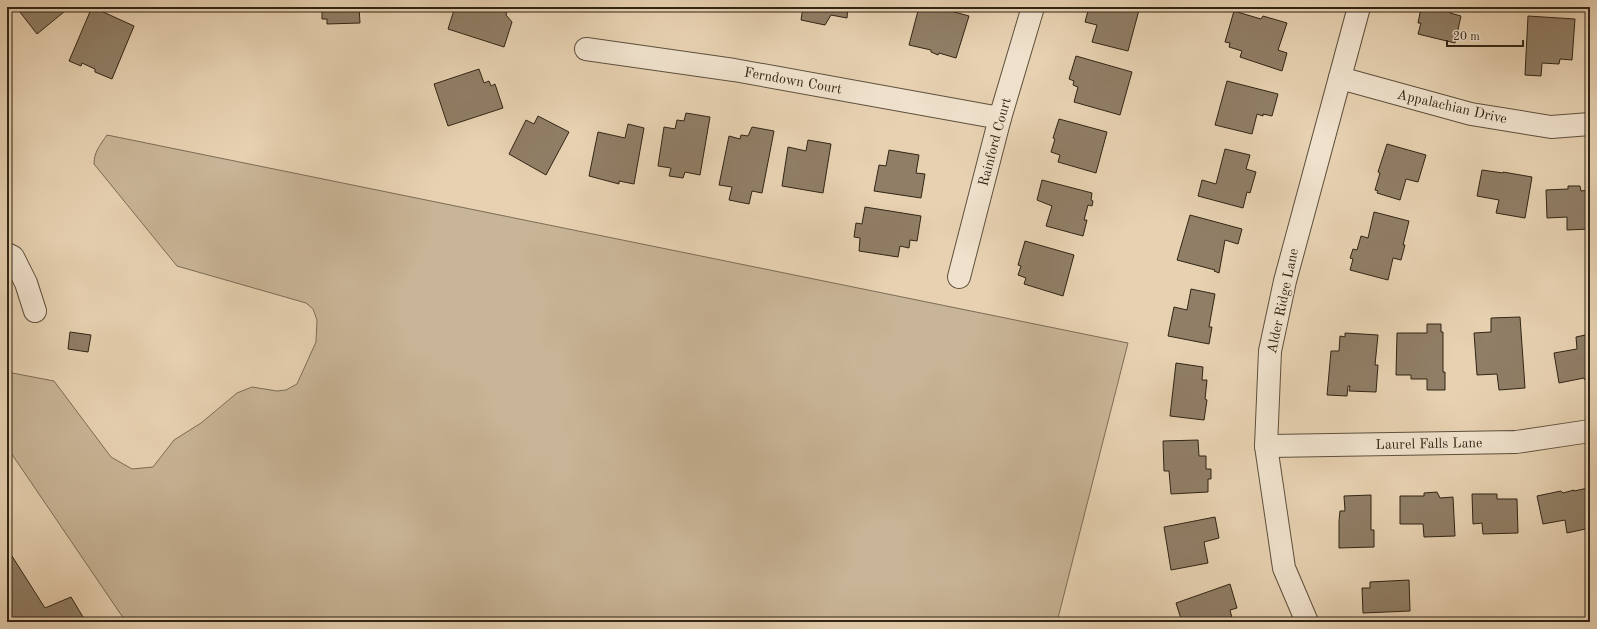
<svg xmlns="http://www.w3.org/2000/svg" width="1597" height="629" font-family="'Old Standard TT',serif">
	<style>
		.green { fill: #c8b496; stroke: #7c6c56 }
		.building { fill: #907e66; stroke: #312515 }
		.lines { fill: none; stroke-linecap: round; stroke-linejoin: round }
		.minor-casing { stroke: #5e503c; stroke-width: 24 }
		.minor { stroke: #efe1cc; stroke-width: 22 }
		.labels { text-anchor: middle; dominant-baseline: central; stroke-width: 3; stroke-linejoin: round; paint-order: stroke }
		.street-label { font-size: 14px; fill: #312515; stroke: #efe1cc }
	</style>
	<rect width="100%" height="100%" fill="#e7d1b1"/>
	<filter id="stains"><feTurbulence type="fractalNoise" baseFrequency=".005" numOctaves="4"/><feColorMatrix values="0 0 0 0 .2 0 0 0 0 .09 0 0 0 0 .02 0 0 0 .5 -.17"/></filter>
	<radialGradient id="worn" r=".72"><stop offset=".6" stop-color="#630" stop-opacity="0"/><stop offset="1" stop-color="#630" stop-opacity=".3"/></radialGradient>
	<path class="green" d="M107,135l1021,208 -71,279h-931l-119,-175v-75l47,9 57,76 21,12 21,-2 21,-27 27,-17 36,-30 15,-6 25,4 9,-1 11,-6 19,-42 1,-22 -4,-11 -7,-6 -129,-37 -83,-102c0,-12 6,-19 13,-29z"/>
	<g class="building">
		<path d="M16,7h54l-33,27z"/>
		<path d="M92,7l42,19 -22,53 -17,-7v-3l-13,-6 -1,3 -12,-5z"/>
		<path d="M298,7h61l1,16 -33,1v-5h-5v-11h-24z"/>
		<path d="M455,7h53l-2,8 6,7 -8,25 -56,-18z"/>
		<path d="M803,7h45l-1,11 -16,-3 -6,10 -24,-5z"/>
		<path d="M919,7h17l33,9 -13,42 -17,-5 -1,2 -7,-3v-2l-22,-5z"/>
		<path d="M1089,7h39l11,3 -11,41 -36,-9 5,-17 -12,-3z"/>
		<path d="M1419,7h32l-1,6 11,3 -6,27 -37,-9 3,-11h-3l3,-15z"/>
		<path d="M1234,11l27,8 2,-3 24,7 -9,27 9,3 -5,18 -42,-14 2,-6 -13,-4 1,-4 -5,-1z"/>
		<path d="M1528,16l47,3 -3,41 -12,-1 -1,5 -17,-1 -1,13 -16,-1z"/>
		<path d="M1076,56l56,16 -12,43 -46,-13 4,-15 -5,-2 1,-4 -5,-2z"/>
		<path d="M479,69l5,14 5,-2 2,5 4,-2 8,24 -55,18 -14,-42z"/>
		<path d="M1227,81l51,13 -6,22 -9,-2v2l-6,-2 -5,20 -37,-9z"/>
		<path d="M686,113l24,4 -10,58 -15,-3 -2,6 -14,-2 2,-8 -13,-2 6,-39 11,2 2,-9 7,1z"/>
		<path d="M538,116l31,16 -23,43 -37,-21 17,-34 8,4z"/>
		<path d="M1059,119l48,13 -11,41 -38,-11 2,-7 -9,-3 4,-13 -2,-1z"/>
		<path d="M628,124l16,4 -10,56 -15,-3v3l-30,-8 9,-44 27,6z"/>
		<path d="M752,127l22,4 -12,62 -10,-2 -3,13 -20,-4 3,-13 -13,-2 10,-49 11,3 1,-4 7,1z"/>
		<path d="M808,140l23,4 -8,49 -41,-7 6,-39 18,4z"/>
		<path d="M1387,144l39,11 -8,27 -12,-3 -6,21 -23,-7 1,-2 -3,-1 5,-17 -2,-1z"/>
		<path d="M1225,149l25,6 -4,14 10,3 -6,21 -3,-1 -4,16 -45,-12 4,-16 14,4z"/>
		<path d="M889,150l30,5 -3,18 9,1 -4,24 -47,-7 5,-26 7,1z"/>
		<path d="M1482,170l21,3v-1l29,5 -7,41 -29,-5 3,-13 -22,-4z"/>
		<path d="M1042,180l50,13 -1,7 2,1 -1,5 -4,-1 -4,15h3l-4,16 -37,-10 6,-20 -15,-6z"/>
		<path d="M1568,186h12l1,5 9,-1v39l-23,1v-13l-20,1 -1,-28 22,-1z"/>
		<path d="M865,207l56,9 -4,25 -7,-1 -1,8 -9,-2 -2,11 -39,-6 1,-13 -6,-1 2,-14 6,1z"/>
		<path d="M1374,212l35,9 -6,24h2l-4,15 -8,-2 -5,22 -38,-10 3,-11 -3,-1 3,-9 4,1 4,-14 7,2z"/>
		<path d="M1190,215l52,14 -4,15 -13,-4 -6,33 -5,-2 1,-1 -38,-10z"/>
		<path d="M1025,241l49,14 -11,41 -39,-12 2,-6 -8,-3 3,-9 -3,-1z"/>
		<path d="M1191,289l24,5 -6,33h3l-3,17 -41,-8 6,-29 13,3z"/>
		<path d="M1520,317l5,71 -26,2 -2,-16 -20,1 -3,-42 17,-1v-14z"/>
		<path d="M1427,324h14v8h2v40h2v18h-18v-11h-16v-4h-15l1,-42h30z"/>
		<path d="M70,332l21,3 -3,17 -20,-3z"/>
		<path d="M1345,333l33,2 -3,30h3l-2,27 -27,-1 1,-5h-2l-1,10 -20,-1 4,-44h8l1,-15 5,1z"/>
		<path d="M1590,334v45l-5,1 -1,-2 -25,5 -5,-30 23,-4 -1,-12z"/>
		<path d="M1176,363l27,4 -1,13h5l-2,19 2,1 -3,20 -34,-4z"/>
		<path d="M1198,440l1,16h7v13h5v10h-3v13l-37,2 -2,-23h-5l-1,-30z"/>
		<path d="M1588,488l2,9v31l-23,5 -2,-13 -22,4 -6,-28 24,-5 2,2 11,-3v1z"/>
		<path d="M1437,492l3,6 13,-1 2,39 -31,1 -1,-13h-23v-28h24v-3z"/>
		<path d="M1472,494h25v5h20l1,34 -35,1 -1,-11 -9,1z"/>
		<path d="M1371,495v35h3v17l-35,1v-27l1,-10h5l-1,-15z"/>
		<path d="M1215,517l4,21 -15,4 4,21 -37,7 -7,-43z"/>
		<path d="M10,553l35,55 26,-11 15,25h-79v-67z"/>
		<path d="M1409,580l1,31 -47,2 -1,-25h8v-6z"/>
		<path d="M1230,584l7,24 -7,2 3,12 6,-2 1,2h-58l-6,-19z"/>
	</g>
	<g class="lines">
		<defs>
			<g id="minor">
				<path d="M586,49l148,21 266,48"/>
				<path d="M1340,78l131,36 80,13 39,-3"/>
				<path d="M7,254l6,3 13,26 9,28"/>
				<path d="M959,277l41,-159 33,-111"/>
				<path d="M1266,446l250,-4 74,-11"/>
				<path d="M1307,622l-23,-54 -18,-122 4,-95 15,-70 74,-274"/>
			</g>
		</defs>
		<use href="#minor" class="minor-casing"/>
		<use href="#minor" class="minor"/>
	</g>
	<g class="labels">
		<g class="street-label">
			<text transform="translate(793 81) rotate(10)">Ferndown Court</text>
			<text transform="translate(1452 107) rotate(13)">Appalachian Drive</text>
			<text transform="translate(995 142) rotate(-75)">Rainford Court</text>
			<text transform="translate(1283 301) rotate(-78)">Alder Ridge Lane</text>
			<text transform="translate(1429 444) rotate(-1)">Laurel Falls Lane</text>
		</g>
	</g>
	<rect width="1597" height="629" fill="none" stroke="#e7d1b1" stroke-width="24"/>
	<rect x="8" y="8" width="1581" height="613" fill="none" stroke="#312515" stroke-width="2"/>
	<rect x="12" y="12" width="1573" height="605" fill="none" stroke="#312515"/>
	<path d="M1447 40v6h76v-6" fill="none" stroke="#312515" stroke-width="2"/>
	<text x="1453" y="40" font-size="12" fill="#312515" stroke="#efe1cc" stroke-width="3" paint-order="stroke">20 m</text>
	<rect width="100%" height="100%" filter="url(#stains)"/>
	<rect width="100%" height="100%" fill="url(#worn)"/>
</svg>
